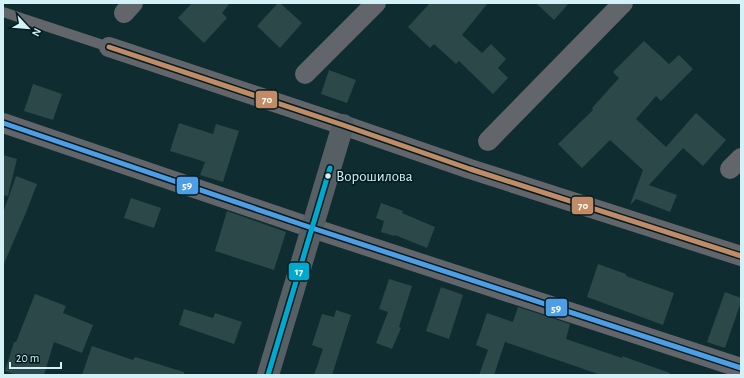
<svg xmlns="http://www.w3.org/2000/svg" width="744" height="378" font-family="'Alegreya Sans',sans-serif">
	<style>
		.building { fill: #2d4849 }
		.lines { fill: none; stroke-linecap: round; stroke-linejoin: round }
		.lane { stroke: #62666b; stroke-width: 10 }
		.street { stroke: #62666b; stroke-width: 20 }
		.secondary { stroke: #555f64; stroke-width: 22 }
		.bus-1-casing { stroke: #021b1f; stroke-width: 8 }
		.bus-2-casing { stroke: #021b1f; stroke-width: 8 }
		.bus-3-casing { stroke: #021b1f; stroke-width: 8 }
		.bus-1 { stroke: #c18c65; stroke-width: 5 }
		.bus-2 { stroke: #4d9ee5; stroke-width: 5 }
		.bus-3 { stroke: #00a9ce; stroke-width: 5 }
		.bus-dot { fill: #d3f1f6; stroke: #021b1f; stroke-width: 1.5 }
		.labels { text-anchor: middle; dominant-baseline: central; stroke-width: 3; stroke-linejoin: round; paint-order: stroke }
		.bus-label { font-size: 15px; fill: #d3f1f6; stroke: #021b1f; text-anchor: start }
		.line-badge { stroke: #021b1f; stroke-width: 1.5 }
		.badge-label { font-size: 11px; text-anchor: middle; font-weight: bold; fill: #fff }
	</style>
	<rect width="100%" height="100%" fill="#0f2c30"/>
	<g class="building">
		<path d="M192,3h38l-8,10 5,5 -23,25 -26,-25z"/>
		<path d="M278,3h2l22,20 -22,25 -23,-22z"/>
		<path d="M430,3h58l-26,32 20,18 9,-9 15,15 -8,9 10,10 -15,16 -34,-33 -3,3 -22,-20 -4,4 -22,-21z"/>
		<path d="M536,3h33l-15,17z"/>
		<path d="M644,41l25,23 10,-9 14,14 -32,32 -5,-5 -20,23 30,28 30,-34 30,27 -23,26 -20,-18 -34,37 28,10 -7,17 -34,-13 -6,6 13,-35 -33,-30 -28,28 -24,-24 35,-34 -1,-2 27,-30 -6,-6z"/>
		<path d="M329,70l27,10 -9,23 -26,-9z"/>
		<path d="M33,84l29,10 -9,26 -29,-9z"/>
		<path d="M179,123l34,11 3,-10 23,7 -16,51 -23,-7 5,-13 -35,-11z"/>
		<path d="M3,155l14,4 -9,37 -5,-1z"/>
		<path d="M16,176l21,8 -10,26 -24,56v-53z"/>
		<path d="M131,198l30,10 -7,20 -30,-10z"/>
		<path d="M381,203l22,8 -1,2 33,14 -8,21 -32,-13 -1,1 -13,-4 3,-11 -8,-3z"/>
		<path d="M227,211l59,21 -12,38 -59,-19z"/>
		<path d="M598,264l28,10v2l48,17 -11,32 -76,-28z"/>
		<path d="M389,279l23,7 -13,41 2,1 -9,21 -16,-6 12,-31 -9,-3z"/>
		<path d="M441,287l22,8 -14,44 -23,-8z"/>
		<path d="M725,292l16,6v4l-16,46 -18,-6z"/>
		<path d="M35,294l31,12 -3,7 30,12 -11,28 -28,-11 -10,33h-27l-12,-4 9,-29h2z"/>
		<path d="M518,307l52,17 -4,15 56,19v-2l48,17v2h-69l-96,-33 -11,33h-15l9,-25 -12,-5 11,-32 26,9z"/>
		<path d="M184,309l29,9 2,-5 27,9 -8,22 -55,-19z"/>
		<path d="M336,310l15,5 -19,60h-18l9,-26 -11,-4 10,-31 12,3z"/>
		<path d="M92,346l41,14 2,-3 49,15v3h-102z"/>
	</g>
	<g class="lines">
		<path class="lane" d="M3,12l106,35"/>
		<g class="street">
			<path d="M124,13l9,-10"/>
			<path d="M109,47l234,78 127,44 271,87"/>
			<path d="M305,74l71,-71"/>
			<path d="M3,123l309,105 429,140"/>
			<path d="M488,141l135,-138"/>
			<path d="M730,169l11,-11"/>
		</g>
		<path class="secondary" d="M268,375l75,-250"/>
		<defs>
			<path id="bus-1" d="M109,47l234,78 127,44 271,87"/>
			<path id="bus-2" d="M3,123l309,105 429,140"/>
			<path id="bus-3" d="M268,375l62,-207"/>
		</defs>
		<use href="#bus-1" class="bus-1-casing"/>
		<use href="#bus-2" class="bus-2-casing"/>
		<use href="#bus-3" class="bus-3-casing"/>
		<use href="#bus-1" class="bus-1"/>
		<use href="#bus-2" class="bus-2"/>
		<use href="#bus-3" class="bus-3"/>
	</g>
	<circle class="bus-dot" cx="328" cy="176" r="3.5"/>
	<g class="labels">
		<g class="bus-label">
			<text x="336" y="176">Ворошилова</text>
		</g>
	</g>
	<g class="line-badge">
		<rect x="255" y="90" width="23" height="19" rx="4" fill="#c18c65"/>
		<rect x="176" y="176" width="23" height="19" rx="4" fill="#4d9ee5"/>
		<rect x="571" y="196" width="23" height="19" rx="4" fill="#c18c65"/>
		<rect x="288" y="262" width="22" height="19" rx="4" fill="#00a9ce"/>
		<rect x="545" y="298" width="23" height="19" rx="4" fill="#4d9ee5"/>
	</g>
	<g class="badge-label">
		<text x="267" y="103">70</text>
		<text x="187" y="189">59</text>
		<text x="583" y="209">70</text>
		<text x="299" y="275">17</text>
		<text x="556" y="312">59</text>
	</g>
	<rect width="744" height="378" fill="none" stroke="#d3f1f6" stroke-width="8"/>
	<g transform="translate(28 28) rotate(116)" stroke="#021b1f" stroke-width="3" paint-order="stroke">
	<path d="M0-3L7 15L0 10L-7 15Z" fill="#d3f1f6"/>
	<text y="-6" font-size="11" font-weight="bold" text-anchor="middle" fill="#d3f1f6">N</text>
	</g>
	<path d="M10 362v6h51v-6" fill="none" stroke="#d3f1f6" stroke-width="2"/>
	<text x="16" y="362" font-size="12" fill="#d3f1f6" stroke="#021b1f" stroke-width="3" paint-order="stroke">20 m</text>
</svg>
